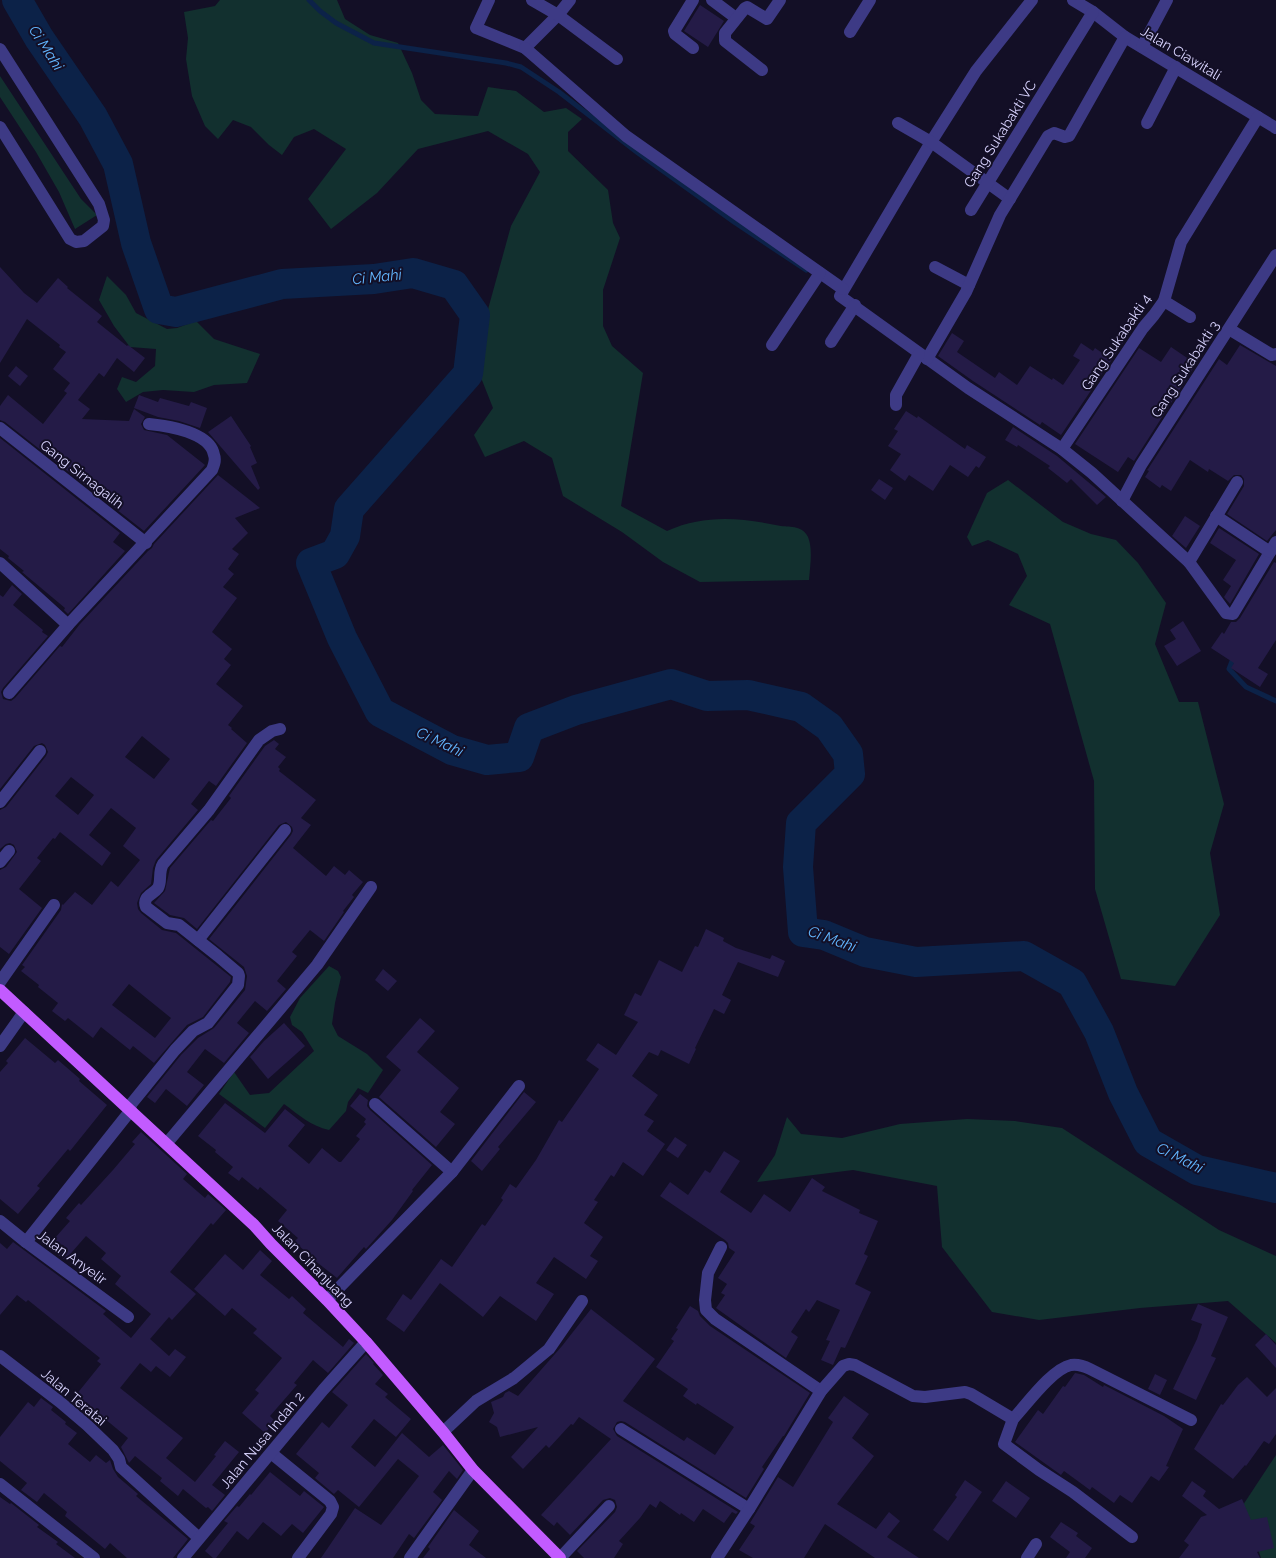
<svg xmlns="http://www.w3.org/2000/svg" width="1276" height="1558" font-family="Raleway,sans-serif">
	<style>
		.green { fill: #12302f }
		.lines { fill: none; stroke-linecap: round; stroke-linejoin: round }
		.stream { stroke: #0c2248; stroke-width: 5 }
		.river { stroke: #0c2248; stroke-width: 30 }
		.building { fill: #241b47; fill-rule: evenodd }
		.minor { stroke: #3d3a85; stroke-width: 12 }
		.major { stroke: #c25bff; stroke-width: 12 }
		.labels { text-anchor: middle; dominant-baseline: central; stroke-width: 4; stroke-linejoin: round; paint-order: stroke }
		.street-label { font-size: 14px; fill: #d9d4ff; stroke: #130f26 }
		.water-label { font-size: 15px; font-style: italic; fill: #62b6ff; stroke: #130f26 }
	</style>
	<rect width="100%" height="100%" fill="#130f26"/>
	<g class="green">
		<path d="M220,0h117l8,19 25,16 28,8 14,30 9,27 14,14 43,2 10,-29 28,4 28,21 22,-4 16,11 -14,13v19l40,39 5,33 7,15 -17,52v36l9,20 31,27 -22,133 46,25c39,-17 74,-13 114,-5 10,1 22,0 27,11 5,12 2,30 1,43l-109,2 -37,-20 -41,-30 -59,-36 -11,-38 -28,-17 -39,16 -11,-22 19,-27 -19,-48 37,-134 29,-54 -12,-18 -40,-23 -70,18 -41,44 -46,36 -23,-30 38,-50 -32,-20 -20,8 -12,18 -13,-10 -18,-18 -18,-7 -15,19 -13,-13 -13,-30 -6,-37 2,-21 -4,-26 31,-6z"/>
		<path d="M0,76l81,123 16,16 -22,14 -16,-37 -23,-40 -36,-55z"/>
		<path d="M107,276l19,19 10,18 31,16 10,-1 19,-7 18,18 46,15 -13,29 -33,2 -20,7 -31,-2 -20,2 -17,10 -9,-13 5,-12 14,5 19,-16 1,-17 -26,-2 -16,-21 -15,-26z"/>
		<path d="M1008,480l55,42 28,12 25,6 22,23 28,40 -11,41 24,58h19l26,102 -14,49 10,62 -45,71 -54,-7 -26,-90 -1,-108 -44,-157 -41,-19 18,-29 -9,-22 -30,-14 -16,6 -5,-9 20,-44z"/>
		<path d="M329,966l9,5 3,6 -6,26 -3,21 6,12 29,18 16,16 -15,23 -10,-5 -10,14 -2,9 -17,19c-18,-4 -30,-15 -45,-26l-19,24 -46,-34 15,-22 16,23 19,-2 45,-42 -12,-19 -10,-7 -2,-8 10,-19z"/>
		<path d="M787,1117l14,17 41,4 58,-14 67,-5 48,2 47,7 157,102 57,26v87l-48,-42 -88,7 -101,12 -47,-8 -50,-65 -5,-61 -84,-16 -96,12 18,-27z"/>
		<path d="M1276,1455v103h-15l-18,-53z"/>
	</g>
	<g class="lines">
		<g class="stream">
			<path d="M309,0l11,11 16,12 38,20 132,20 15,4 38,25 79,61 96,69 72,48"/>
			<path d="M1234,656l-5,13 17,18 30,14"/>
		</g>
		<path class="river" d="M17,0l22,38 54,79 25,47 18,79 23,66 17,3 106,-28 92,-5 39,-6 41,12 21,30 -7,59 -119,135 -4,27 -10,18 -24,9 31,75 38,74 72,38 35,10 32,-3 10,-29 47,-18 95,-26 36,12 41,-1 53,12 28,20 19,27 2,20 -49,49 -3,44 5,65 21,3 41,17 51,10 108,-6 48,27 27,49 24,61 25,49 49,28 79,18"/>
	</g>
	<g class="building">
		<path d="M700,5l24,16 -16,26 -24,-16z"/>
		<path d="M0,267l24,26 13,10 21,-25 10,9 -1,1 35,28 -5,6 30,24 1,-1 17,13 -11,14 -17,-14 -13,19 -5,-4 -21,27 12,9 -8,10 47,2 5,-12 11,8 -4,7 3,6 23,5 38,30 -61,66 -139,-109 -5,-2v-14l8,-11 35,29 24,-31 -3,-2 6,-8 -17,-14 13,-17 -7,-5 1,-2 -33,-26 -27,44z"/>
		<path d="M952,333l12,8 -7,11 38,26 4,-6 18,13 13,-19 22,14 1,-2 10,7 17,-25 -7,-4 8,-13 12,8 2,-3 13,9 10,-16 5,2 -62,92 -19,-13 -2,3 -67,-44 -35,-25z"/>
		<path d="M1240,345l36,21v164l-9,11 -40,-27 17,-28v-7l-3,-4h-7l-6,6 -19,-12 -1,3 -18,-12 -19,31 -9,-6 -2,3 -15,-11 4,-6 -2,-1 1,-1 71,-110 8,6z"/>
		<path d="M1171,347l25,17 -62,97 -6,-4 -10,15 -43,-28 64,-96 22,14z"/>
		<path d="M16,366l12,10 -8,10 -12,-10z"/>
		<path d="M139,395l19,7 2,-4 29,8 2,-4 16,6 -7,20 -21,-7 -21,-4 -24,-9z"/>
		<path d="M906,411l11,7 1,-2 47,33 2,-4 19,12 -7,11 -3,-2 -8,11 -18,-12 -17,26 -24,-16 -4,6 -15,-11 11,-16 -13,-8 10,-15 -4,-2z"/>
		<path d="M231,416l20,30 -1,1 7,16 -6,3 9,22 -2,2 -50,-58z"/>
		<path d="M1013,427l44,29 49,41 -9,8 -26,-26 -4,4 -19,-15 2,-2 -32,-21 -1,2 -12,-7z"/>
		<path d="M0,438l120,95 -7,9 12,9 -57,63 -4,-4 1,-2 -43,-36 2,-1 -16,-13 1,-2 -9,-7z"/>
		<path d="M218,475l42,33 -25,10 13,15 -16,16 7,5 -11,15 6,5 -11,13 14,11 -25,34 20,17 -8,10 7,6 -15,19 27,22 -15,19 4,3 -1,1 16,14 -31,43 -7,-5 -18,23 7,6 -42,50 -3,8 -2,16 -10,9 -4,10 1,6 3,4 21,17 14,3 55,44 -1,5 -27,35 -16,8 -33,38 -21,-17 -3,4 -29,-23 -8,11 -25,-20 -3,3 -13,-10 6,-8 -20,-16 1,-2 -18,-14 4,-4 -3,-2 39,-55 1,-6 1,1 12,-13 17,13 19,-24 7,6 22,-27 -17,-14 13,-18 -25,-20 -22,27 22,18 -9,13 -42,-34 -5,7 -2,-1 -16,20 4,3 -22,28 23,19 -33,46 -9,-7v-77l6,-3 11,-15 -3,-7 -4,-2 -4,1 -6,5v-39l6,-3 40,-51 2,-4 -3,-7 -3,-2 -8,3 -34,43v-194l3,2 9,-12 10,9 -9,11 30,25 -1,2 6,4 -45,52 -2,4 2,7 8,2 4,-3 45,-52 2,1 18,-23 68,-73 4,-3 2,-4zM142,736l28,23 -16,20 -29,-22zM71,777l23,18 -16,20 -23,-19zM129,984l42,34 -16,20 -43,-33z"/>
		<path d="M879,479l14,9 -8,12 -14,-10z"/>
		<path d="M1185,516l15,10 -14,22 -14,-12z"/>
		<path d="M1219,528l40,26 -29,50 -6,-7 7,-11 -8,-6 13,-20 -26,-17z"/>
		<path d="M1274,562l2,1v77l-18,28 10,6 -8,13 -29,-19 3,-5 -23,-15 11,-16 2,2 7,-12h5l4,-4z"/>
		<path d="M1183,621l18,30 -24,15 -13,-20 12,-7 -6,-9z"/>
		<path d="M274,740l5,4 -4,5 11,8 -8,10 2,2 -1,2 37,29 -15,18 10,7 -18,23 33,28 8,-10 11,9 4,-5 14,12 -11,13 2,2 -11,14 1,1 -20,29 -14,-11 -18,22 5,4 -20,25 9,8 -19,22 -12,-10 -18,22 12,10 -25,30 -19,-14 -18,23 17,13 -17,21 -21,-17 -11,14 -8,-6 34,-42 17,-17 16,-10 31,-38 2,-14 -3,-9 -35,-28 82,-104 2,-4 -1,-4 -6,-5 -7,3 -82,104 -13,-11 -14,-3 -16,-12 11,-12 5,-23 41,-48 2,1 18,-23 -2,-2 36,-50z"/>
		<path d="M706,929l18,9 -1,3 13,7 34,11 2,-4 13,6 -7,16 -40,-15 -16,33 9,5 -7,14 -10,-5 -19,39 1,1 -7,15 -28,-14 -3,6 -9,-4 -17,24 26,19 -14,20 10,6 -7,10 18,13 -22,32 -20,-14 -9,15 -3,-2 -17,25 4,2 -14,21 19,14 -13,19 8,5 -12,18 -32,-22 -18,26 18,11 -18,27 -36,-25 -17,21 -43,-34 -36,49 -18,-13 17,-25 8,6 30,-41 11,8 30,-43 3,2 18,-26 -2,-2 9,-14 6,4 20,-28 23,-40 3,2 37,-53 -13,-9 12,-17 18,12 22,-33 -14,-7 11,-22 6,3 18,-36 23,12 13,-26 3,1z"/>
		<path d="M383,969l14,12 -9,10 -13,-11z"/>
		<path d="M420,1018l15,13 -18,21 42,36 -19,24 15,12 -19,23 -57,-50 22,-27 -15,-13z"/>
		<path d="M284,1023l21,23 -37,33 -18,-22 14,-16z"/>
		<path d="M25,1038l30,25 3,-3 22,19 -1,2 28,24 -37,46 -2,-2 -31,37 3,2 -22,26 -18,-15v-127l8,-9 -2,-2z"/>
		<path d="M524,1092l12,10 -38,45 2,2 -18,22 -11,-10z"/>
		<path d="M360,1094l8,6 -1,6 3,4 62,55 -20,25 1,1 -21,29 -26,29 -2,-2 -27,31 -28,-22 1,-1 -16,-13 4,-4 -20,-17 9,-11 -27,-23 -2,3 -16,-13 -3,4 -11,-8 5,-6 -18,-15 1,-2 -18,-14 27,-33 40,30 20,-24 20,16 -17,21 21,18 13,-16 17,14h2l19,-23 -4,-3 10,-12 -2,-2 2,-3 -16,-13z"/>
		<path d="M141,1132l46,42 -4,5 22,19 3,-4 18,16 -13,15 -2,-2 -41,49 26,22 -24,26 -3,-3 -19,22 19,17 6,-7 11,8 -16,20 -14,-11 -5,6 -11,-9 -20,25 63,50 -17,20 29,24 21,-26 -2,-1 11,-14 14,11 -27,33 13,10 -13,16 -4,-4 -2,1 -23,-19 -5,7 -18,-15 2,-3 -27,-22 -6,7 -8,-16 7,-9 -52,-43 25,-31 -4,-3 3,-3 -72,-58 -2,2 -9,-7 -17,20v-72l7,6 6,-7 93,69 -3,3 28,24 20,-24 -36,-30 6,-8 -20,-17 5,-6 -20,-17 -21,24 -18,-13 23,-26 -4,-3 13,-15 2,2 32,-35 22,-26 -3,-2z"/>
		<path d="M675,1137l12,8 -9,13 -12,-8z"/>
		<path d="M724,1151l16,10 -20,31 31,21 13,-19 26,18 22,-34 13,9 -3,4 38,19 -1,3 19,8 -14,33 4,2 -13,28 16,8 -26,56 -4,-1 -8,18 -12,-5 9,-19 -4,-1 14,-30 -23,-10 -8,12 -3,-3 -15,23 7,5 -12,21 -70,-50 9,-13 -4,-2 6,-9 -9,-6 17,-26 -6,-4 -1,-5 -3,-3 -65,-44 10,-14 18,13 17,-25 5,3z"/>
		<path d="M260,1250l12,11 -12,14 29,24 3,-3 14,13 -3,4 40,34 6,-8 5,4 -26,30 -15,-13 -19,23 3,2 -27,31 5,5 -10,12 -23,-20 17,-20 -4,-3 27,-32 -29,-25 4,-4 -25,-21 -7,8 -31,-27 31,-35 18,16z"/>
		<path d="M1198,1304l30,13 -17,39 5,2 -20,42 -23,-11 24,-50 5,-15 -11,-4z"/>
		<path d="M690,1306l8,5 2,5 10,10 100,67 -26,43h-1l-21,31 2,2 -18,29 -121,-76 -4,-1 -4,1 -4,7 4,7 121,76 -2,2 -4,-2 -8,11 -21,-14 -9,13 -13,-9 -1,2 -20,-14 -4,7 -6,-4 -10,14 -21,23 4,3 -9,14h-30l-7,-7 38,-39 2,-5 -2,-7 -5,-2 -7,2 -33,35 -13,-13 -3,4 -13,-11 70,-76 -32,-22 -6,8 -2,-1 -22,24 -3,-3 -23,24 -12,-12 27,-30 -38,10 -3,-10 -8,-5 5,-9 -3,-11 12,-5 2,-4 4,-2 9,5 44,-50 29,-37 64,50 -32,42 61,40 3,-4 28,18 19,-28 -37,-24 -1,2 -13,-9 5,-7 -32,-22 18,-26 -3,-2 7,-10 -2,-1z"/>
		<path d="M1266,1334l10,11v23l-21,-23z"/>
		<path d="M366,1354l8,9 -1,1 10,11 -8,9 13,10 -3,3 26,22 -15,18 -22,-18 -23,28 24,20 27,-34 27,24 14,-12 20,25 -6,9 -8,-8 -16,21 9,8 -28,38 -5,-4 -16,24h-72l34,-50 26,17 38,-49 -21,-17 -39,48 -21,-17 -4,4 -19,-16 4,-5 -23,-19 26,-32 7,6 19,-23 -16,-13z"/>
		<path d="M1075,1373l9,2 19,12 1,-2 60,31 19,13 -17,37 3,1 -10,14 -8,-5 -19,27 -12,-8 -6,8 -22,-16 -2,3 -26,-19 -3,4 -46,-33 23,-32 5,4 20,-28 2,1z"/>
		<path d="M1155,1374l12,6 -7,15 -12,-6z"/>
		<path d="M1247,1377l20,20 9,-9v46l-7,10 -5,-3 -18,25 -1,-1 -12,14 -39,-30 27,-45 2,1 15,-20z"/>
		<path d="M844,1396l25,18 -17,24 22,18 -37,48 39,25 13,-17 11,9 -13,16 32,21h-44l-50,-34 -21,34h-51l-14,-8 16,-24 -5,-3 28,-46 15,10 40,-65 -5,-4z"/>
		<path d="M41,1398l12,9 -2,3 15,12 -1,2 12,9 -9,11 22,18 6,-7 10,8 4,-3 3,9 5,8 20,17 -2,2 52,43 -15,19h-46l-17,-15 -5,6 -40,-33 2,-4 -23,-19 -7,9 -16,-12 6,-7 -27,-22v-24l28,-35 6,5z"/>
		<path d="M270,1472l30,24 4,-5 20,16 -21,26 -11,-9 -11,12 -18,-14 -15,18 -11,-9 -21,27h-3l-8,-7 23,-28 -4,-2 13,-15 2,1 11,-13 1,1z"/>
		<path d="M965,1480l17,12 -34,49 -15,-11 24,-33 -2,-2z"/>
		<path d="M1006,1481l24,17 -14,20 -24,-17z"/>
		<path d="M1192,1481l14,10 -3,5 16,13 23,-10 9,21 16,-3 7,31 -17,4 3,6h-81l10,-13 -5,-4 17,-24 6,-2 -25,-19z"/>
		<path d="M0,1497l10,7 1,-1 28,22 -2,2 21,15 -2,2 19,14h-75z"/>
		<path d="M454,1510l25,21 -10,14 17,13h-63l7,-9 -2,-2z"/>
		<path d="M1061,1522l17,11 -2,3 16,12 -7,10h-19l4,-6 -20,-15z"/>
	</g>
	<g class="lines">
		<g class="minor">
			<path d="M489,0l-13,28 49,20 33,-33 12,-15"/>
			<path d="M532,0l26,15 59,44"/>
			<path d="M712,0l24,18"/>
			<path d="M1032,0l-56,71 -45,71 -91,154 128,92 94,61 30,24 97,89 37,51 7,1 43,-72"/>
			<path d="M1073,0l20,12 32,25 151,91"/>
			<path d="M850,32l20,-32"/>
			<path d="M1142,47l25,-47"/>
			<path d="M525,48l101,88 217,153"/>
			<path d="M693,48l-18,-14 -1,-3 19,-31"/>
			<path d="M0,49l99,155 5,16 -1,6 -19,15 -8,1 -6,-3 -70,-112"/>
			<path d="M762,70l-37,-29v-8l20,-25 2,-1 20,12 13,-19"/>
			<path d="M898,123l33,19 79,57"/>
			<path d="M1147,123l29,-56"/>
			<path d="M971,210l122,-198"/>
			<path d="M935,267l34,18"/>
			<path d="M1164,301l26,16"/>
			<path d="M1229,329l43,26 4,-1"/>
			<path d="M831,342l24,-37"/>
			<path d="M772,345l48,-72"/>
			<path d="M927,359l39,-67 34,-77 48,-79 6,-3 11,4 4,-1 56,-99"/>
			<path d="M896,405v-10l23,-41"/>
			<path d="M0,428l146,115"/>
			<path d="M1062,449l81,-121 11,-13 10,-14 17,-59 77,-125"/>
			<path d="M1122,501l19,-36 135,-210"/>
			<path d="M1216,516l54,36"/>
			<path d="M1189,562l48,-80"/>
			<path d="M0,563l68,62"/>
			<path d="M9,693l59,-68 144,-155c2,-5 4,-10 2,-15 -4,-23 -46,-29 -65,-31"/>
			<path d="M0,802l40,-51"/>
			<path d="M0,862l9,-11"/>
			<path d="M198,940l87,-110"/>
			<path d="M0,982l54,-77"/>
			<path d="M0,1046l24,-34"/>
			<path d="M375,1104l77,68"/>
			<path d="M128,1108l47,-58 18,-19 15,-8 30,-38 1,-9 -1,-3 -20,-17 -39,-31 -12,-2 -21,-16c-4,-11 7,-12 12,-19 4,-7 0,-16 5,-24l46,-54 50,-70 13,-9 8,-2"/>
			<path d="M167,1143l150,-178 54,-78"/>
			<path d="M0,1221l26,21 102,75"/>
			<path d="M26,1242l105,-132"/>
			<path d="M721,1247l-13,26 -3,27 1,10 9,9 106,72"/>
			<path d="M327,1300l125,-128 67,-86"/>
			<path d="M0,1356l60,46 27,23 26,25 6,9 2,8 78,71"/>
			<path d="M1013,1419c14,-15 39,-50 58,-54 7,-1 13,1 19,4l101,51"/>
			<path d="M621,1429l128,80"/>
			<path d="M443,1432l33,-31 38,-23 35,-29 33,-48"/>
			<path d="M271,1453l59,48 3,6 -2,7 -33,44"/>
			<path d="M0,1484l94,74"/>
			<path d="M183,1558l140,-168 43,-48"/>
			<path d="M410,1558l63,-88"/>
			<path d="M560,1558l49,-52"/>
			<path d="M717,1558l32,-49 72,-118 22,-25 6,-2 6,1 58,31 12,1 40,-5 6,2 42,25 -9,25 35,26 34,22 59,45"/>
			<path d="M1027,1558l9,-14"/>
		</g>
		<path class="major" d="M0,990l254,235 17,19 56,56 39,42 77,90 30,38 87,88"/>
	</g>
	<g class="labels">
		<g class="street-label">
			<text transform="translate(1181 53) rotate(31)">Jalan Ciawitali</text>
			<text transform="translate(1000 134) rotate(-58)">Gang Sukabakti VC</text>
			<text transform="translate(1116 342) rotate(-56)">Gang Sukabakti 4</text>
			<text transform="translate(1185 369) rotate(-57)">Gang Sukabakti 3</text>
			<text transform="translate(82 474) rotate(38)">Gang Sirnagalih</text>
			<text transform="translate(72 1257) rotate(36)">Jalan Anyelir</text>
			<text transform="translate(313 1265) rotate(46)">Jalan Cihanjuang</text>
			<text transform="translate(74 1397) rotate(40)">Jalan Teratai</text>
			<text transform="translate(262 1440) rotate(-50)">Jalan Nusa Indah 2</text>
		</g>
		<g class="water-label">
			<text transform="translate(46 48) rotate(57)">Ci Mahi</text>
			<text transform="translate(377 277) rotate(-6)">Ci Mahi</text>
			<text transform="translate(440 742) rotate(25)">Ci Mahi</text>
			<text transform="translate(832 939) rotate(20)">Ci Mahi</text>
			<text transform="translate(1180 1158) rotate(27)">Ci Mahi</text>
		</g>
	</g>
</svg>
